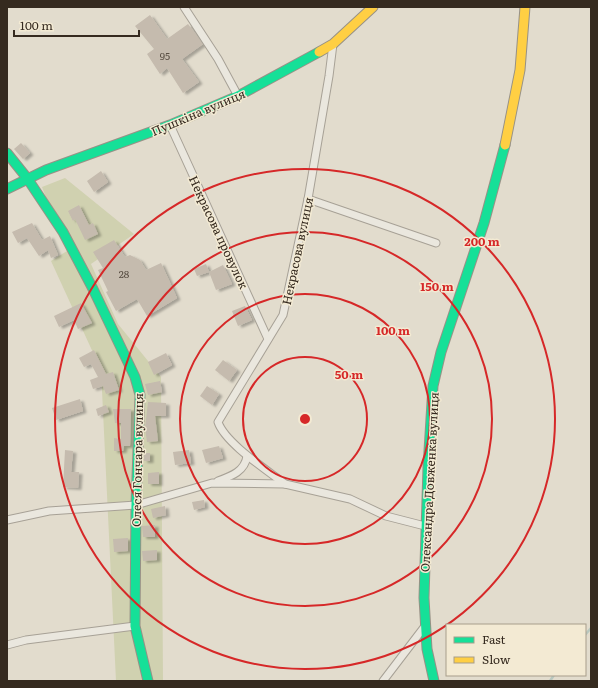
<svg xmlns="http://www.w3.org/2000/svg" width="598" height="688" font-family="Literata,serif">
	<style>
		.green { fill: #d0d1b0 }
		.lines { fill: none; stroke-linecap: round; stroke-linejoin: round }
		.stream { stroke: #b8c7be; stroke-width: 2.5 }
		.building { fill: #c5bbae; filter: url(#shadow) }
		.street-casing { stroke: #a7a196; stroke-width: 9 }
		.fast-casing { stroke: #979186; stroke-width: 11 }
		.slow-casing { stroke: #979186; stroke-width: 11 }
		.street { stroke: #eae7de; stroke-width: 7 }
		.fast { stroke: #16e098; stroke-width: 9 }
		.slow { stroke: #ffcf43; stroke-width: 9 }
		.ring { fill: none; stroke: #d62828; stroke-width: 2 }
		.labels { text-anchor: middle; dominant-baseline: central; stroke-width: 3; stroke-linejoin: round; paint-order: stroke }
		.number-label { font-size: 10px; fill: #594e43 }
		.street-label { font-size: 12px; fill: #352a1f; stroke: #f3ead3 }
		.centre { fill: #d62828; stroke: #f3ead3; stroke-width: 2 }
		.ring-label { font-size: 12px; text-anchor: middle; font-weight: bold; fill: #d62828; stroke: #f3ead3; stroke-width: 3; stroke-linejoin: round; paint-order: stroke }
	</style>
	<defs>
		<filter id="shadow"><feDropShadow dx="3.5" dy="2" stdDeviation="1" flood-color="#0004"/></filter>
	</defs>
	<rect width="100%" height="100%" fill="#e2dccd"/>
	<path class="green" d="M65,178l69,56 -43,30 27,60 43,53 2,304h-47l-15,-311 -50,-109 16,-10 -25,-64z"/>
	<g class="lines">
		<g class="stream">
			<path d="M585,635l6,-7"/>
			<path d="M550,681l4,-6"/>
		</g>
	</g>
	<g class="building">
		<path d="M150,15l17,24 21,-15 15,20 -21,15 17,23 -16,11 -16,-25 -7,6 -4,-6 -9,-14 7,-5 -19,-23z"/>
		<path d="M21,143l9,10 -7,6 -9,-10z"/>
		<path d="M101,171l7,11 -14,10 -7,-11z"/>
		<path d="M79,205l10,20 4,-2 5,11 -13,6 -10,-21 -2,2 -5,-10z"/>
		<path d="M32,223l10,17 8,-4 8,19 -7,3 -3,-8 -9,6 -12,-18 -9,5 -6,-11z"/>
		<path d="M114,240l11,17 5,-2 10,5 6,10 15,-7 16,35 -30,18 -10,-17 -21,12 -10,-19 2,-1 -10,-21 5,-2 -10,-16z"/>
		<path d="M206,264l3,8 -12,4 -3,-7z"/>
		<path d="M223,265l9,19 -16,6 -7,-18z"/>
		<path d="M81,303l11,20 -14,6 -4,-9 -15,7 -5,-11z"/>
		<path d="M245,306l7,14 -14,6 -6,-15z"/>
		<path d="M94,350l12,24 7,-2 6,18 -13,4 -3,-8 -10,3 -3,-9 8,-3 -7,-13 -7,3 -5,-9z"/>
		<path d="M166,353l6,12 -18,10 -6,-13z"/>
		<path d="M223,360l14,10 -8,11 -14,-11z"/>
		<path d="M160,381l2,11 -14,3 -3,-11z"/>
		<path d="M207,386l12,8 -7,11 -12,-9z"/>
		<path d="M80,399l3,12 -27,9 -4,-12z"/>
		<path d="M148,402l18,1v13h-11l3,25 -11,1 -2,-14z"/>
		<path d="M106,405l3,7 -11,4 -2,-7z"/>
		<path d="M113,409h18l-1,37h-6l-1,5h-9v-13l7,1v-16h-6z"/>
		<path d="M219,446l4,12 -17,5 -4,-13z"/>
		<path d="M65,450l8,1 -2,21h8l-1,16 -15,-1z"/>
		<path d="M189,450l2,13 -16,2 -2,-13z"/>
		<rect x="144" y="453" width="6" height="8"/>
		<path d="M159,472v12h-11v-11z"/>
		<path d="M204,500l1,7 -11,3 -2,-8z"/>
		<path d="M165,506l1,9 -13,3 -2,-9z"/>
		<path d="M155,525v12h-12l-1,-11z"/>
		<path d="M128,538v13l-14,1 -1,-13z"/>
		<path d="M157,550v10l-14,1 -1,-10z"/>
	</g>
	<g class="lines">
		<defs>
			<g id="street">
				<path d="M184,7l34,52 20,37"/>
				<path d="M170,125l98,214"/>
				<path d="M308,199l128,44"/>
				<path d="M218,481c14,-5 27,-10 29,-25"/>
				<path d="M285,484c-18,-14 -60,-41 -67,-62l65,-107 25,-116 21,-123 4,-32"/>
				<path d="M7,520l42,-9 87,-6 76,-22 73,1 65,15 36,17 39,10"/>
				<path d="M7,645l19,-5 109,-14"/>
				<path d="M383,681l42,-55"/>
			</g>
			<g id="fast">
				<path d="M7,153l20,25 36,54 30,57 42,88 5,18 -4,110 -1,121 13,55"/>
				<path d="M7,189l39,-19 124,-45 68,-29 81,-44"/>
				<path d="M434,681l-7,-32 -3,-51 4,-131 5,-81 8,-34 43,-129 21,-78"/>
			</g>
			<g id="slow">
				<path d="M319,52l14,-8 40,-37"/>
				<path d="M505,145l15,-75 5,-63"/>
			</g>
		</defs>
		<use href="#street" class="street-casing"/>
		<use href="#fast" class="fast-casing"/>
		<use href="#slow" class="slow-casing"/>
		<use href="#street" class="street"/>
		<use href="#fast" class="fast"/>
		<use href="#slow" class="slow"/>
	</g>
	<g class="ring">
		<circle cx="305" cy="419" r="62"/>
		<circle cx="305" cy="419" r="125"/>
		<circle cx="305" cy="419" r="187"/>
		<circle cx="305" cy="419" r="250"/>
	</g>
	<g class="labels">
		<g class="number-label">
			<text x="165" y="55">95</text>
			<text x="124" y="273">28</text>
		</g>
		<g class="street-label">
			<text transform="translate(198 112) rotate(-23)">Пушкіна вулиця</text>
			<text transform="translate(219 232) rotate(65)">Некрасова провулок</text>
			<text transform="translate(297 251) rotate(-78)">Некрасова вулиця</text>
			<text transform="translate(137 460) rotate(-89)">Олеся Гончара вулиця</text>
			<text transform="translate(429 482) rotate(-87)">Олександра Довженка вулиця</text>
		</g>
	</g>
	<circle cx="305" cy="419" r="6" class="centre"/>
	<g class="ring-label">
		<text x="482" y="246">200 m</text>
		<text x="437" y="291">150 m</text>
		<text x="393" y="335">100 m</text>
		<text x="349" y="379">50 m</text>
	</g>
	<rect width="598" height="688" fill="none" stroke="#352a1f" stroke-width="16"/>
	<rect x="446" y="624" width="140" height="52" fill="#f3ead3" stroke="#a79d8b"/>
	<rect x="454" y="637" width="20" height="6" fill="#16e098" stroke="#a79d8b"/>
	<text x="482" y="644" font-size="12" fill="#352a1f">Fast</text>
	<rect x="454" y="657" width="20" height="6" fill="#ffcf43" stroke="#a79d8b"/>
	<text x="482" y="664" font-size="12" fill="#352a1f">Slow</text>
	<path d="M14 30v6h125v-6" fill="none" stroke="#352a1f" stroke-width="2"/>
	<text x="20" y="30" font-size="12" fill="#352a1f" stroke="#f3ead3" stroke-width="3" paint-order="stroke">100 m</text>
</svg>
